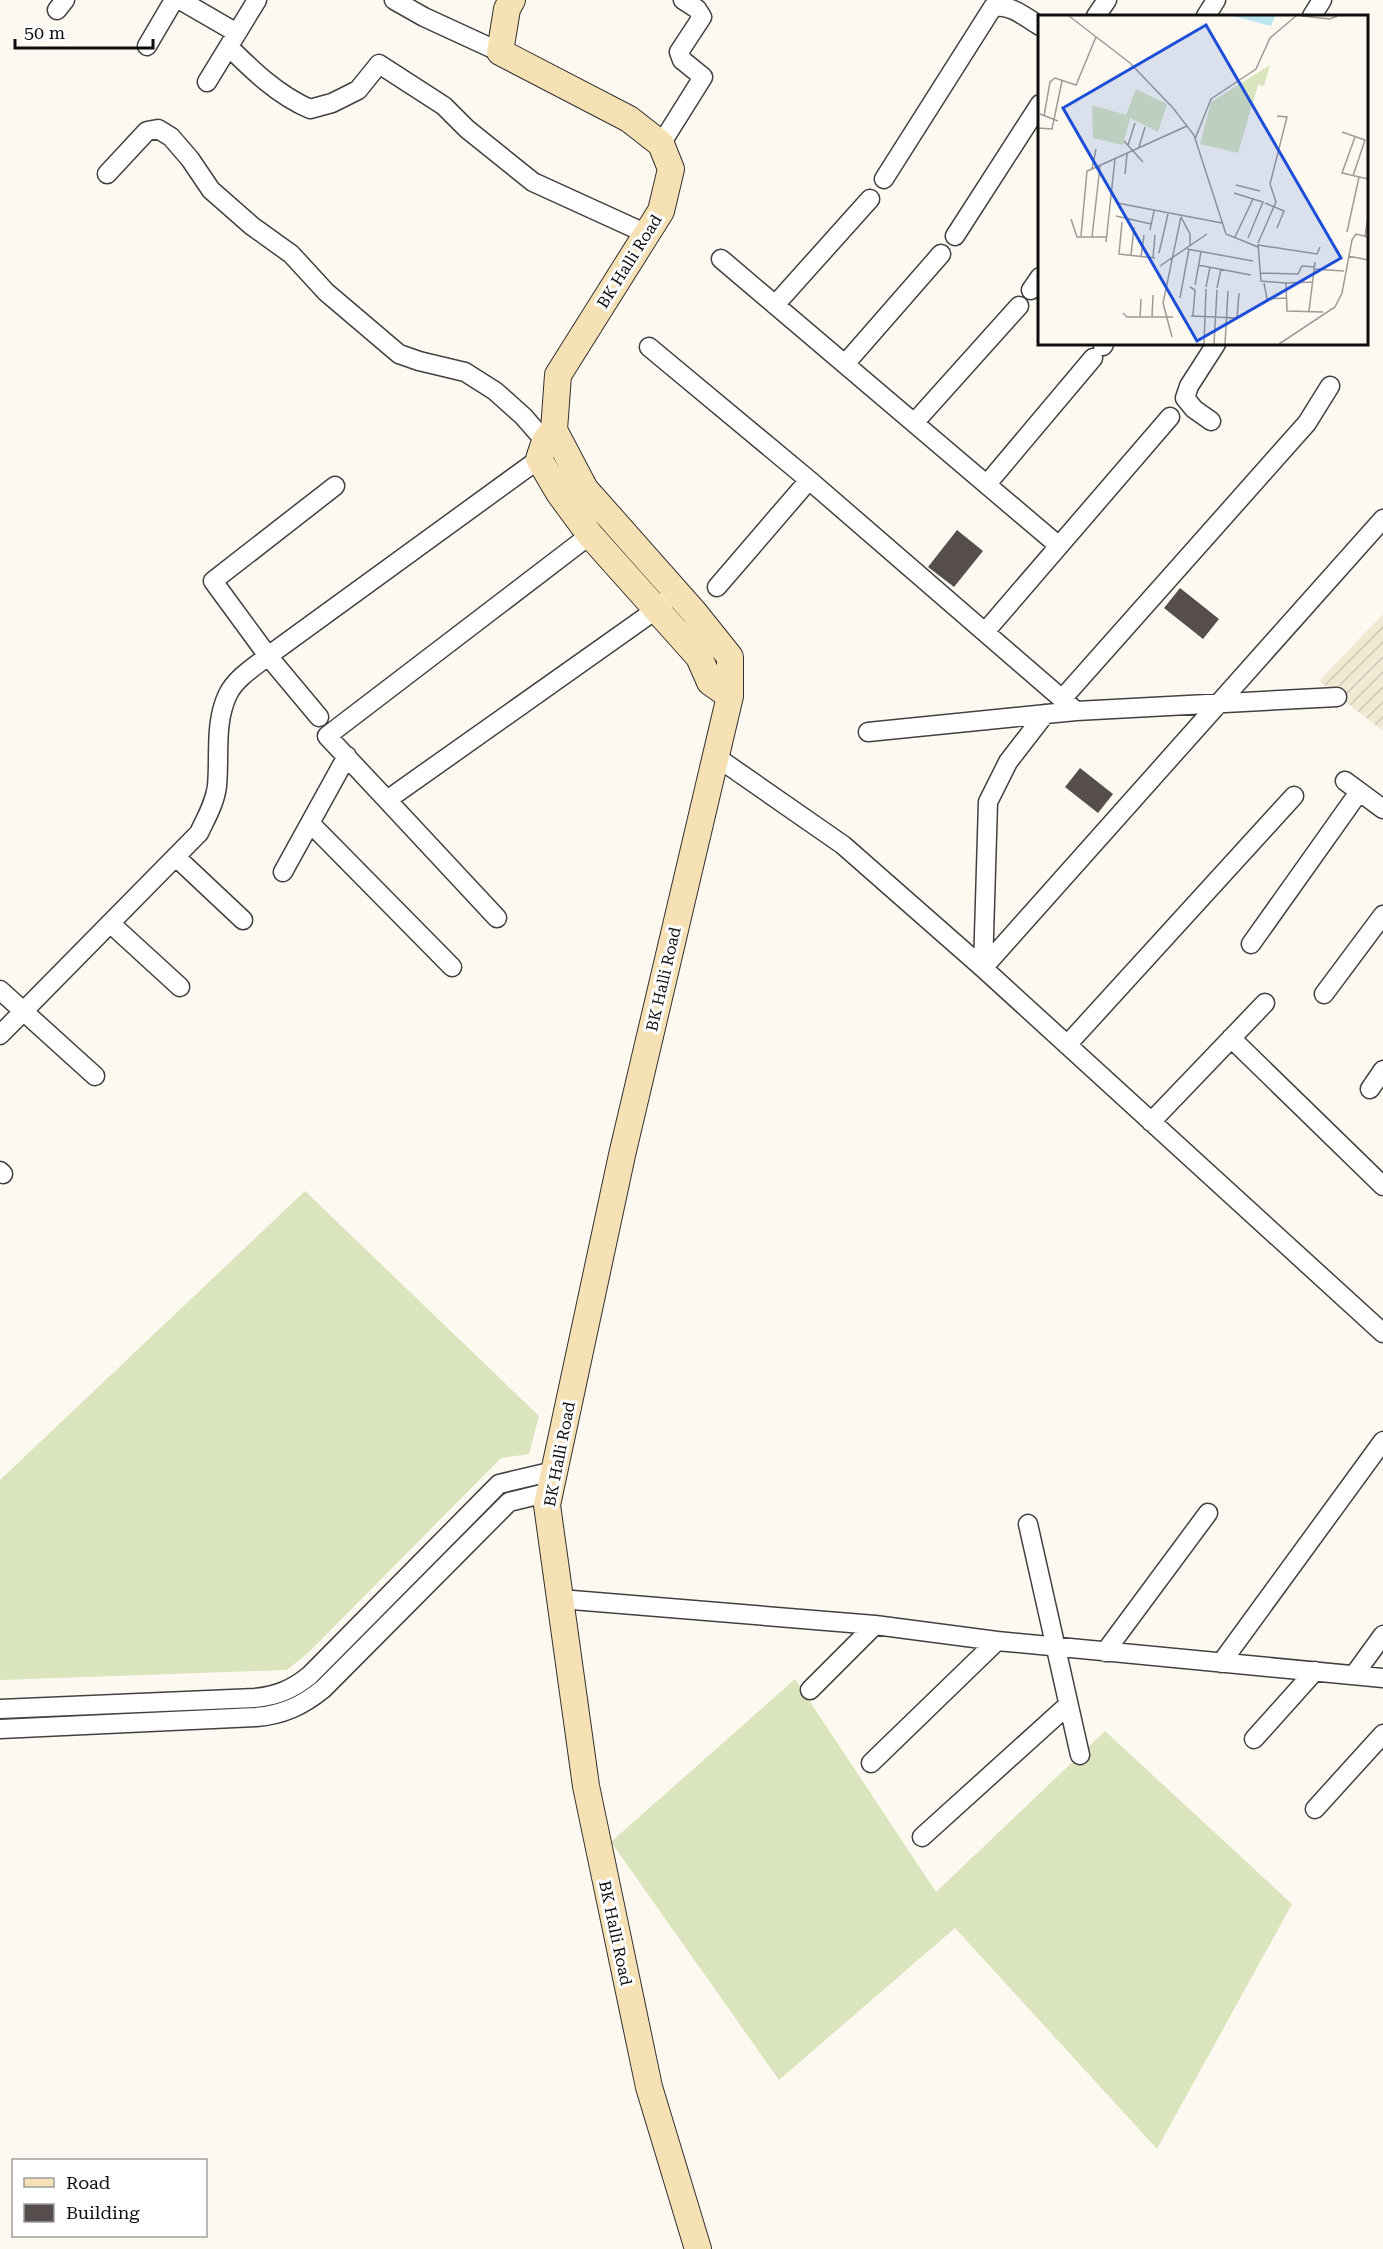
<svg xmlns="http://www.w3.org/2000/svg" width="1383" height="2249" font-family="'Roboto Serif',serif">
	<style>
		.farmland { fill: url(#farmland-furrows) }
		.grass { fill: #dae5be }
		.building { fill: #564e4c }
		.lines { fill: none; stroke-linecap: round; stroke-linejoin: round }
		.minor-casing { stroke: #414141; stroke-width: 21 }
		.secondary-casing { stroke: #303030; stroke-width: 28 }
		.minor { stroke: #fff; stroke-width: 18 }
		.secondary { stroke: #f6e1b4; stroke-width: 26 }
		.labels { text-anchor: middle; stroke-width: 6; stroke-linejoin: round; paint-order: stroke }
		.street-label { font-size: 16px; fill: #0e0e0e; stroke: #fff }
		.inset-road { fill: none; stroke: #9d9b96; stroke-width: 1.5 }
		.view { fill: #1d4ed8; fill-opacity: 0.15; stroke: #1d4ed8; stroke-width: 3 }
		.inset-edge { fill: none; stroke: #0e0e0e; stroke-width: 3 }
	</style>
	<defs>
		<pattern id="farmland-furrows" width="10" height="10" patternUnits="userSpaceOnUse" patternTransform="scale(1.5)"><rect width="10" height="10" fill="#f1e9d4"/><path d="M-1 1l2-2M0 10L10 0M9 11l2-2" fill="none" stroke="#cdc7b5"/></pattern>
	</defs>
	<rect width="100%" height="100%" fill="#fdf9f1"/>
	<path class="farmland" d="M1383 614V731L1319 681Z"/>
	<path class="grass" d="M305 1191 539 1416 529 1454 501 1458 308 1653 287 1670 0 1680V1480Z
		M795 1679 936 1892 1105 1731 1292 1904 1157 2149 955 1928 779 2080 611 1842Z"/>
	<path class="building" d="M957 530 983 551 954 587 928 567Z
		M1180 588 1219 619 1203 639 1164 608Z
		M1080 768 1113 794 1098 813 1065 787Z"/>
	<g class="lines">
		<defs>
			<path id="minor" d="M180 0 237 33
				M394 0 424 17 500 52
				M57 10 65 0
				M1096 16 1107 0
				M1206 16 1216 0
				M1312 16 1322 0
				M147 46 174 0
				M229 47C253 71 278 95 310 109L332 103 358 90 379 64 444 106 467 129 533 182 647 234
				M207 82 257 0
				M661 144 703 77 682 60 679 52 702 17 697 9 683 0
				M107 174 147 131 158 129 171 137 190 159 211 190 252 226 291 254 326 292 399 354 419 361 465 372 495 391 523 416 545 441
				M884 179 993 7C1011 4 1025 17 1040 26
				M955 236 1040 104
				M721 259 1059 546
				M1031 290 1040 277
				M775 305 870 199
				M1103 346 1104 344
				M649 347 809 480 1076 711
				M845 364 941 254
				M1211 421 1194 409 1185 398 1189 386 1216 344
				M914 423 1019 306
				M987 484 1093 358
				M717 587 809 480
				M985 632 1170 417
				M1062 699 1307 423 1330 386
				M319 717 268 656 213 581 335 486
				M868 732 1076 711 1337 697
				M715 756 843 845 983 968 1383 1333
				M1345 781 1383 809
				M387 800 327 736 590 535
				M310 823 452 967
				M176 857 243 920
				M283 872 347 756
				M497 918 387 800 657 609 676 592
				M110 923 180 987
				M1251 944 1359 792
				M983 968 1383 519
				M983 968 988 802 1008 762 1045 714
				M0 990 95 1076
				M1324 994 1383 915
				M0 1035 199 833C206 818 215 803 217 786 220 755 214 723 228 694 236 678 254 667 268 656L539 459
				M1231 1038 1383 1186
				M1067 1045 1294 796
				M1370 1089 1383 1070
				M1151 1122 1265 1003
				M0 1171 3 1174
				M1028 1524 1080 1755
				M560 1599 875 1625 997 1641 1383 1678
				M1105 1652 1208 1513
				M1221 1663 1383 1441
				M1354 1675 1383 1635
				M810 1690 875 1625
				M0 1709 255 1698C277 1696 293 1689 310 1675L499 1484 554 1471
				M0 1729 256 1717C282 1715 302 1706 323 1689L509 1502 550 1492
				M1254 1739 1315 1671
				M871 1763 997 1641
				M1315 1809 1383 1734
				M922 1837 1068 1705"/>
			<path id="secondary" d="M512 0 507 9 500 52 629 119 661 144 671 169 661 211 558 375 554 430 585 489 694 612 730 657V696L622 1155 547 1505 586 1786 649 2087 698 2249
				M554 430 545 441 539 459 559 493 590 535 699 657 710 682 730 696"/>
		</defs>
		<use href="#minor" class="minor-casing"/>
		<use href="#secondary" class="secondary-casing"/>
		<use href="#minor" class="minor"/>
		<use href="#secondary" class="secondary"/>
	</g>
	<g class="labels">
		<g class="street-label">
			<text transform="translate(629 261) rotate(-58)" y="6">BK Halli Road</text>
			<text transform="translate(663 979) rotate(-77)" y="6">BK Halli Road</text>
			<text transform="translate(559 1454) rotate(-79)" y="6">BK Halli Road</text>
			<text transform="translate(616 1933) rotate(78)" y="6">BK Halli Road</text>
		</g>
	</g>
	<g transform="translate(1038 15)">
		<rect width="330" height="330" fill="#fdf9f1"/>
		<path d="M232 50 226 71 220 70 200 138 162 129 173 87ZM98 74 129 89 120 117 92 103 85 130 55 123 54 90 88 100Z" fill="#dae5be"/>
		<path d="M195 1H237L233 11Z" fill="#bbe6ef"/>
		<path class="inset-road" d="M31 1 92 48 135 93 156 120 188 219 220 232M264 1 292 4 299 1M2 99 20 106M6 101 12 67 17 63 38 70 58 22M0 113 14 114 24 66M304 117 327 125 315 161M317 122 304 158 330 164M157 124 173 84 218 54 232 23 258 1M86 126 105 147M90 130 97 108M101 132 107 112M54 154 149 111M87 159 89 139M198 170 222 176M196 178 215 184 197 222M79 188 184 208M227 188 246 196 239 213M78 201 113 209M143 202 152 219V231M33 204 39 222H68M84 207 81 239 117 243M112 215 116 196M309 217 321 162M43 221 49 156 54 154 58 134M54 222 62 151M327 222 330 202M210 223 225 187 215 184M68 227 77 144M220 228 238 187 232 169 249 102 239 101M220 229 223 266 248 268 249 296 285 297M220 230 279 239 282 232M149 234 215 246M121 238 130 199M93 240 96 212M310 241 330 245M103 242 106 220M115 243 117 220M160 250 213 260M122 251 169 219M276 254 306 256M223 258 260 259 264 251 277 252M226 268 229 284 249 283M248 268 275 267M157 270 163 237M152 272 157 275 155 301M168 272 172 252M179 273 183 254M142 283 151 234M271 296 277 247M85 298 89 302H135M153 301 199 303 201 278M102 302 103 284M114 302 115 280M134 322 125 288 143 202M166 329 168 274M176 329 179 275M187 329 190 276M241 329 297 292 304 278 314 225 318 219 330 222"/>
		<path class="view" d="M168 10 303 243 159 326 25 93Z"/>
		<rect width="330" height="330" class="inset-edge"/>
	</g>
	<rect x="12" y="2159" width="195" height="78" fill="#ffffff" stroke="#9f9f9f" stroke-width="1.5"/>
	<rect x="24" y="2178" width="30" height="9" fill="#f6e1b4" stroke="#9f9f9f" stroke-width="1.5"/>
	<text x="66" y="2189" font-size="18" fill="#0e0e0e">Road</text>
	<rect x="24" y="2204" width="30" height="18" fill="#564e4c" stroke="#9f9f9f" stroke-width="1.5"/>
	<text x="66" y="2219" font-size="18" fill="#0e0e0e">Building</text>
	<path d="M15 39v9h138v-9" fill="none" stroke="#0e0e0e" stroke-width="3"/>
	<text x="24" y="39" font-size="18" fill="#0e0e0e" stroke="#ffffff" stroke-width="4.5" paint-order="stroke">50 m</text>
</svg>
